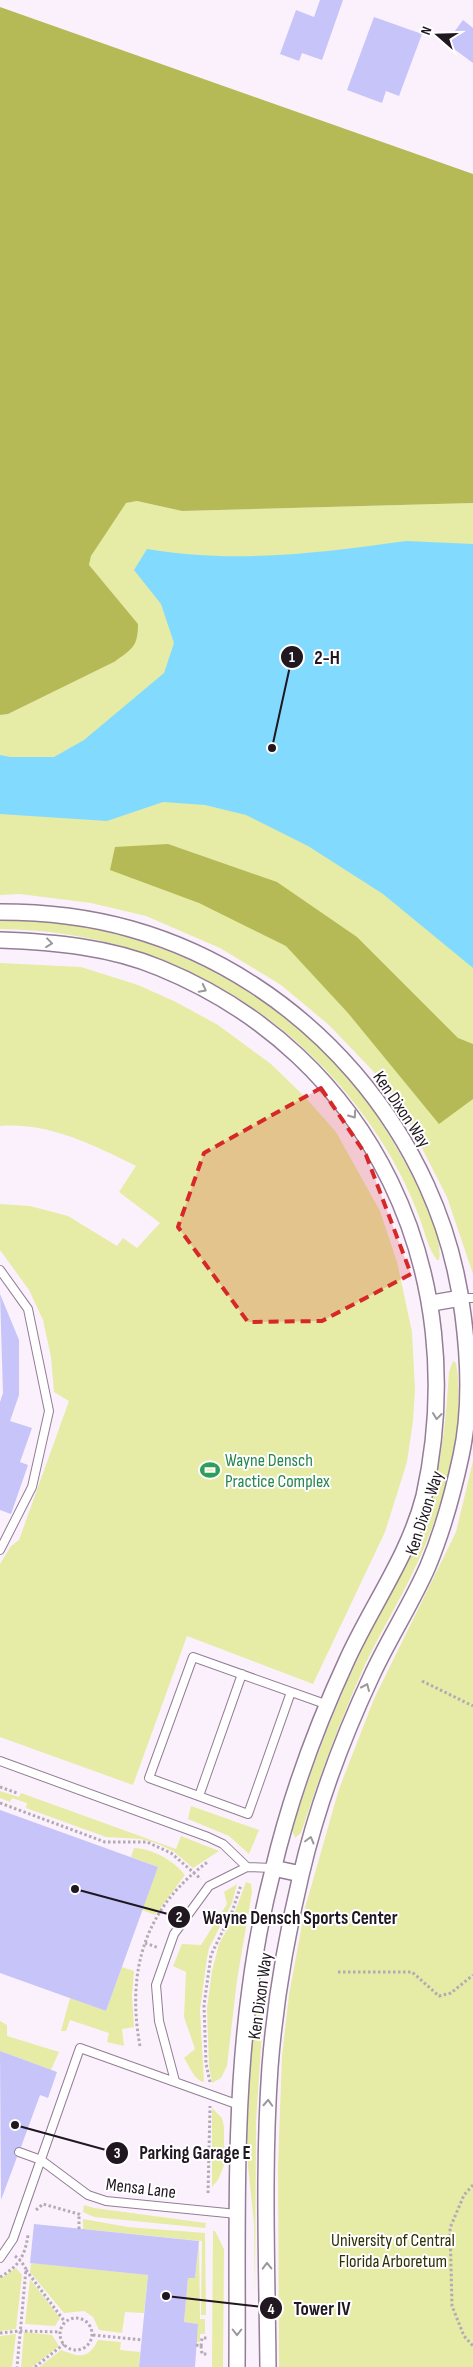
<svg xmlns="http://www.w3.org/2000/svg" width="473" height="2367" font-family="'Sofia Sans Condensed',sans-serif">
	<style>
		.green { fill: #e6eba5 }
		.forest { fill: #b5ba56 }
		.water { fill: #82dbff }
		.building { fill: #c6c4f9 }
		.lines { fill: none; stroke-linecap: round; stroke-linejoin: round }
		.service-casing { stroke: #947d96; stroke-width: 10 }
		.minor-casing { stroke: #947d96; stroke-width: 18 }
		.path { stroke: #b4aab5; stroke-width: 3; stroke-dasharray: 2.5 2.5; stroke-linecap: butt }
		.service { stroke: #fff; stroke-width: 8 }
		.minor { stroke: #fff; stroke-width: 15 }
		.oneway { stroke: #9b979b }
		.marked { fill: #d62828; fill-opacity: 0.2; stroke: #d62828; stroke-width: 4; stroke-dasharray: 10 6; stroke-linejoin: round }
		.labels { text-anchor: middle; stroke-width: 4; stroke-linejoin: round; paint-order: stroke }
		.street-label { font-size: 18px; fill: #201721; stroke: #fff }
		.leisure-label { font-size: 18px; fill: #27864d; stroke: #fff; text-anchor: start }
		.park-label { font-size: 18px; fill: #2f3004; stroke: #fff }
		.leader { fill: none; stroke: #201721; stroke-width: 2 }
		.callout-dot { fill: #201721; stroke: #fff; stroke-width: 2 }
		.mark-label { font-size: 15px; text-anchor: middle; font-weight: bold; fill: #fff }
		.callout-label { font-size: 19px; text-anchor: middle; font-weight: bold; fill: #201721; stroke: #fff; stroke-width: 4; stroke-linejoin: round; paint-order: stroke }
	</style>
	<rect width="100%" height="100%" fill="#fbf1fc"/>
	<path class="green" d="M137 501 182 511 473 503V1274L447 1197 409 1123 373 1071 329 1025 281 985 220 948 146 916 91 903 20 894 0 895V715L8 714 114 662 92 571 89 565 91 556 120 509 126 503Z
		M0 920C128 916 257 978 343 1071 369 1100 389 1134 408 1168 419 1188 444 1238 439 1260H437C428 1248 426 1236 421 1222 412 1196 399 1170 385 1147 302 1012 158 930 0 929Z
		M0 963 81 967 138 985 176 1002 218 1025 271 1064 306 1098 336 1132 380 1211 397 1262 412 1332 415 1390 413 1421 407 1462 385 1532 313 1684 187 1636 133 1785 0 1737V1564L11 1546 19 1540 69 1401 54 1392 51 1357 43 1320 29 1290 0 1250V1204L30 1206 68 1216 117 1246 123 1238 137 1248 160 1223 119 1192 136 1166C94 1145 48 1122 0 1126Z
		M453 1361 456 1363C467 1428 442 1513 413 1572 398 1604 379 1634 364 1667 340 1721 319 1777 301 1833L295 1838 292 1830C311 1770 333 1711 360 1654 382 1606 410 1561 427 1510 442 1465 446 1419 449 1372Z
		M473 1461V2367H279L278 2166 282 2056 289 1995 305 1908 339 1789 374 1699 456 1532Z
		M0 1791 19 1797 21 1793 176 1849 181 1836 219 1851 193 1868 173 1851 156 1843 141 1839 106 1837 26 1808 27 1803 12 1798 10 1802 0 1798Z
		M191 1806 259 1830 249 1854 229 1836 188 1819Z
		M134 1848C153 1849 173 1860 185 1875L155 1915 142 1910 158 1867 131 1857Z
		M246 1882 251 1884 252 1892 237 1980 227 2066 221 2078 212 2083 209 2066 207 2008 212 1971 219 1944 231 1922Z
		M237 1884 232 1903 209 1948 207 1958 200 2010 204 2082C194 2080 190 2067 184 2058L195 2049 184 2017 186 1972 173 1966 182 1944 201 1945 227 1904 224 1892Z
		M122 1967 134 1971 132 1996 134 2027 122 2029 124 2046 107 2042 109 2033 70 2020 66 2031H61L70 1998 106 2011Z
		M260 1976 262 2032 256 2121 255 2294 254 2223 248 2166 247 2139 251 2049Z
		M0 2021 7 2025V2036L59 2052 51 2070 0 2051Z
		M212 2108 222 2118 224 2127V2165L218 2180 212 2187Z
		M84 2205 94 2208 206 2223 205 2228 94 2217 83 2212Z
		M83 2219 128 2227 205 2233 206 2315H201L202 2241 83 2229Z
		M213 2231H215L224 2249 223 2367H212Z
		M199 2243 200 2319H205V2334H200V2342H196L198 2324 184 2322 188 2278H195Z
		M31 2263 148 2275 144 2313 125 2312 122 2333 99 2330 93 2317 84 2311 64 2313 30 2272Z
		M16 2268 22 2275 16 2329 0 2331V2279Z
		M30 2279 60 2318 55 2326 25 2324Z
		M24 2332 52 2335 59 2346 32 2367H21Z
		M16 2334 12 2367H0V2336Z
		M98 2340 121 2342 120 2350 140 2352 139 2367H39L61 2350C79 2357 88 2360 98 2340Z"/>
	<path class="forest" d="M0 7 473 174V503L182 511 137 501 126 503 91 556 89 565 138 624C138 647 132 649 114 662L8 714 0 715Z
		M168 844 277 882 357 937 458 1038 473 1044V1099L439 1124 348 1013 286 946 199 903 110 870 115 847Z"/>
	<path class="water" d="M406 541 473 544V968L383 894 308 846 246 815 205 805 163 802 107 821 0 814V755L10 757H54L84 740 164 673 174 643 161 604 134 570 147 549C234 564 320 553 406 541Z"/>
	<path class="building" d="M320 0H343L322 60 302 53 299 61 280 54 296 10 314 17Z
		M374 17 422 34 399 96 386 91 382 103 347 90Z
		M463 20 473 28V63L446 43Z
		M0 1294 19 1340V1395L10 1421 32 1428 20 1462 28 1465 11 1514 0 1510V1402L3 1393Z
		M0 1810 158 1867 106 2011 0 1973Z
		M0 2051 57 2072 48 2098 40 2095 21 2147 14 2150V2153L17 2157 1 2200Z
		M34 2224 199 2241 195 2278H188L184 2322 198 2324 195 2367H139L148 2275 30 2263Z"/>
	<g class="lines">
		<defs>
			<path id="service" d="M0 1270 28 1309 49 1411 32 1487 0 1550
				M461 1298H473
				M291 1692 248 1814 149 1778 193 1657 328 1705
				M0 1761 208 1837 223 1844 247 1867
				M199 1796 242 1674
				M175 2081 159 2021 156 1985 174 1934 209 1886 247 1867 273 1868
				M19 2152 41 2160 88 2195 106 2201 237 2214
				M0 2258 13 2239 80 2048 239 2105"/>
			<path id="minor" d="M0 912C43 912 89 917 131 929 305 978 442 1135 463 1315 469 1361 471 1410 461 1456 453 1493 443 1530 428 1566 412 1603 389 1638 372 1675 342 1739 317 1806 301 1875 286 1938 275 2002 270 2067 263 2166 267 2267 268 2367
				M0 940C54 942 110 947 160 968 373 1055 473 1274 424 1496 409 1555 372 1605 347 1660 316 1727 290 1798 273 1870 263 1909 255 1949 250 1989 233 2114 238 2241 237 2367
				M432 1303 461 1298
				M273 1868 301 1874"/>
		</defs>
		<use href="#service" class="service-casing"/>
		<use href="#minor" class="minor-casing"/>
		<path class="path" d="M422 1681 473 1706
			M0 1787 17 1793
			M0 1803 105 1842H147L171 1853 201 1879
			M145 1943 159 1948
			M338 1972H412L439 1996 451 1993 473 1975
			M140 2046C126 1970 145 1907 209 1861
			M210 2082 206 2064 204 2005 211 1955 232 1912 241 1885
			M473 2185 464 2195 450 2228 452 2306 464 2336 473 2346
			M208 2193 210 2106
			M36 2210 43 2204 82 2215
			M79 2229V2213
			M15 2256 21 2261 26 2269 17 2367
			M26 2270 65 2322
			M0 2277C19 2266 25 2256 28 2235
			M60 2334a16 16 0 1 1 32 0a16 16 0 1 1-32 0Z
			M0 2333 21 2331 60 2332
			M93 2335 142 2340
			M196 2345 201 2346 202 2354H208
			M201 2346 202 2338H208
			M35 2367 64 2344"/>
		<use href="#service" class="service"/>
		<use href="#minor" class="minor"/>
	</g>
	<defs><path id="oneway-chevron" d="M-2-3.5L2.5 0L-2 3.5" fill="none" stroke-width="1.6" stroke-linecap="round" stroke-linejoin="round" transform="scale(1.25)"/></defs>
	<g class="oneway">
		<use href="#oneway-chevron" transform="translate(49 943) rotate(7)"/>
		<use href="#oneway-chevron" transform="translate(203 989) rotate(27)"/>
		<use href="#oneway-chevron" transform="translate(353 1115) rotate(55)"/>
		<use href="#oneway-chevron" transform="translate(437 1416) rotate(96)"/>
		<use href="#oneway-chevron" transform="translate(366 1687) rotate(-66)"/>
		<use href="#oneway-chevron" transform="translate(310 1840) rotate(-75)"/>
		<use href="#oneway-chevron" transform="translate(268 2103) rotate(-87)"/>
		<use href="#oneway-chevron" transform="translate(267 2266) rotate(-91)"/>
		<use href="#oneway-chevron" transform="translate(237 2332) rotate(90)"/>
	</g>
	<path class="marked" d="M321 1088 366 1155 411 1274 322 1321 248 1322 178 1227 204 1153Z"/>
	<defs>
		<symbol id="stadium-bare" viewBox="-9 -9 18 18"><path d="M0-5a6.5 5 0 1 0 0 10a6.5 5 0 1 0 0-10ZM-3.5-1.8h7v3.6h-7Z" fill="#2e9e5b" stroke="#fff" stroke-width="2.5" paint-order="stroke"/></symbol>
	</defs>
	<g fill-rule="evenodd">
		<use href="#stadium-bare" x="196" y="1456" width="28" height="28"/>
	</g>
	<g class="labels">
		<g class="street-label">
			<text transform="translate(402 1109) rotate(56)" y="6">Ken Dixon Way</text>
			<text transform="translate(424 1513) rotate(-72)" y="6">Ken Dixon Way</text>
			<text transform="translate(260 1996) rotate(-82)" y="6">Ken Dixon Way</text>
			<text transform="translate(141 2188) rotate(7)" y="6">Mensa Lane</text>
		</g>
		<g class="leisure-label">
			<text x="225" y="1466">Wayne Densch<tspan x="225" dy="21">Practice Complex</tspan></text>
		</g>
		<g class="park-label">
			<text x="393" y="2246">University of Central<tspan x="393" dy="21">Florida Arboretum</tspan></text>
		</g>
	</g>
	<path class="leader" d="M272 748L292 657M75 1889L179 1917M15 2125L117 2153M166 2296L271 2308"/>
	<g class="callout-dot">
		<circle cx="272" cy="748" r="5"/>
		<circle cx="75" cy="1889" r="5"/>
		<circle cx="15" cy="2125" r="5"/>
		<circle cx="166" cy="2296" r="5"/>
		<circle cx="292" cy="657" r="12"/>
		<circle cx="179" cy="1917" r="12"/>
		<circle cx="117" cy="2153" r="12"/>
		<circle cx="271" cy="2308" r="12"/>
	</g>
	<g class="mark-label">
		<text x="292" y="662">1</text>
		<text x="179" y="1922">2</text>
		<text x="117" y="2158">3</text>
		<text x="271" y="2314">4</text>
	</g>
	<g class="callout-label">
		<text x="327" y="664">2-H</text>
		<text x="300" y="1924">Wayne Densch Sports Center</text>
		<text x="195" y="2159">Parking Garage E</text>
		<text x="322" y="2315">Tower IV</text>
	</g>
	<g transform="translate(438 35) rotate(290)" stroke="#ffffff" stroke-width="4" paint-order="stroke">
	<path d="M0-4L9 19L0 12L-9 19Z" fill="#201721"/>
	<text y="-8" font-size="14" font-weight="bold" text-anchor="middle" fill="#201721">N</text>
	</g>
</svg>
